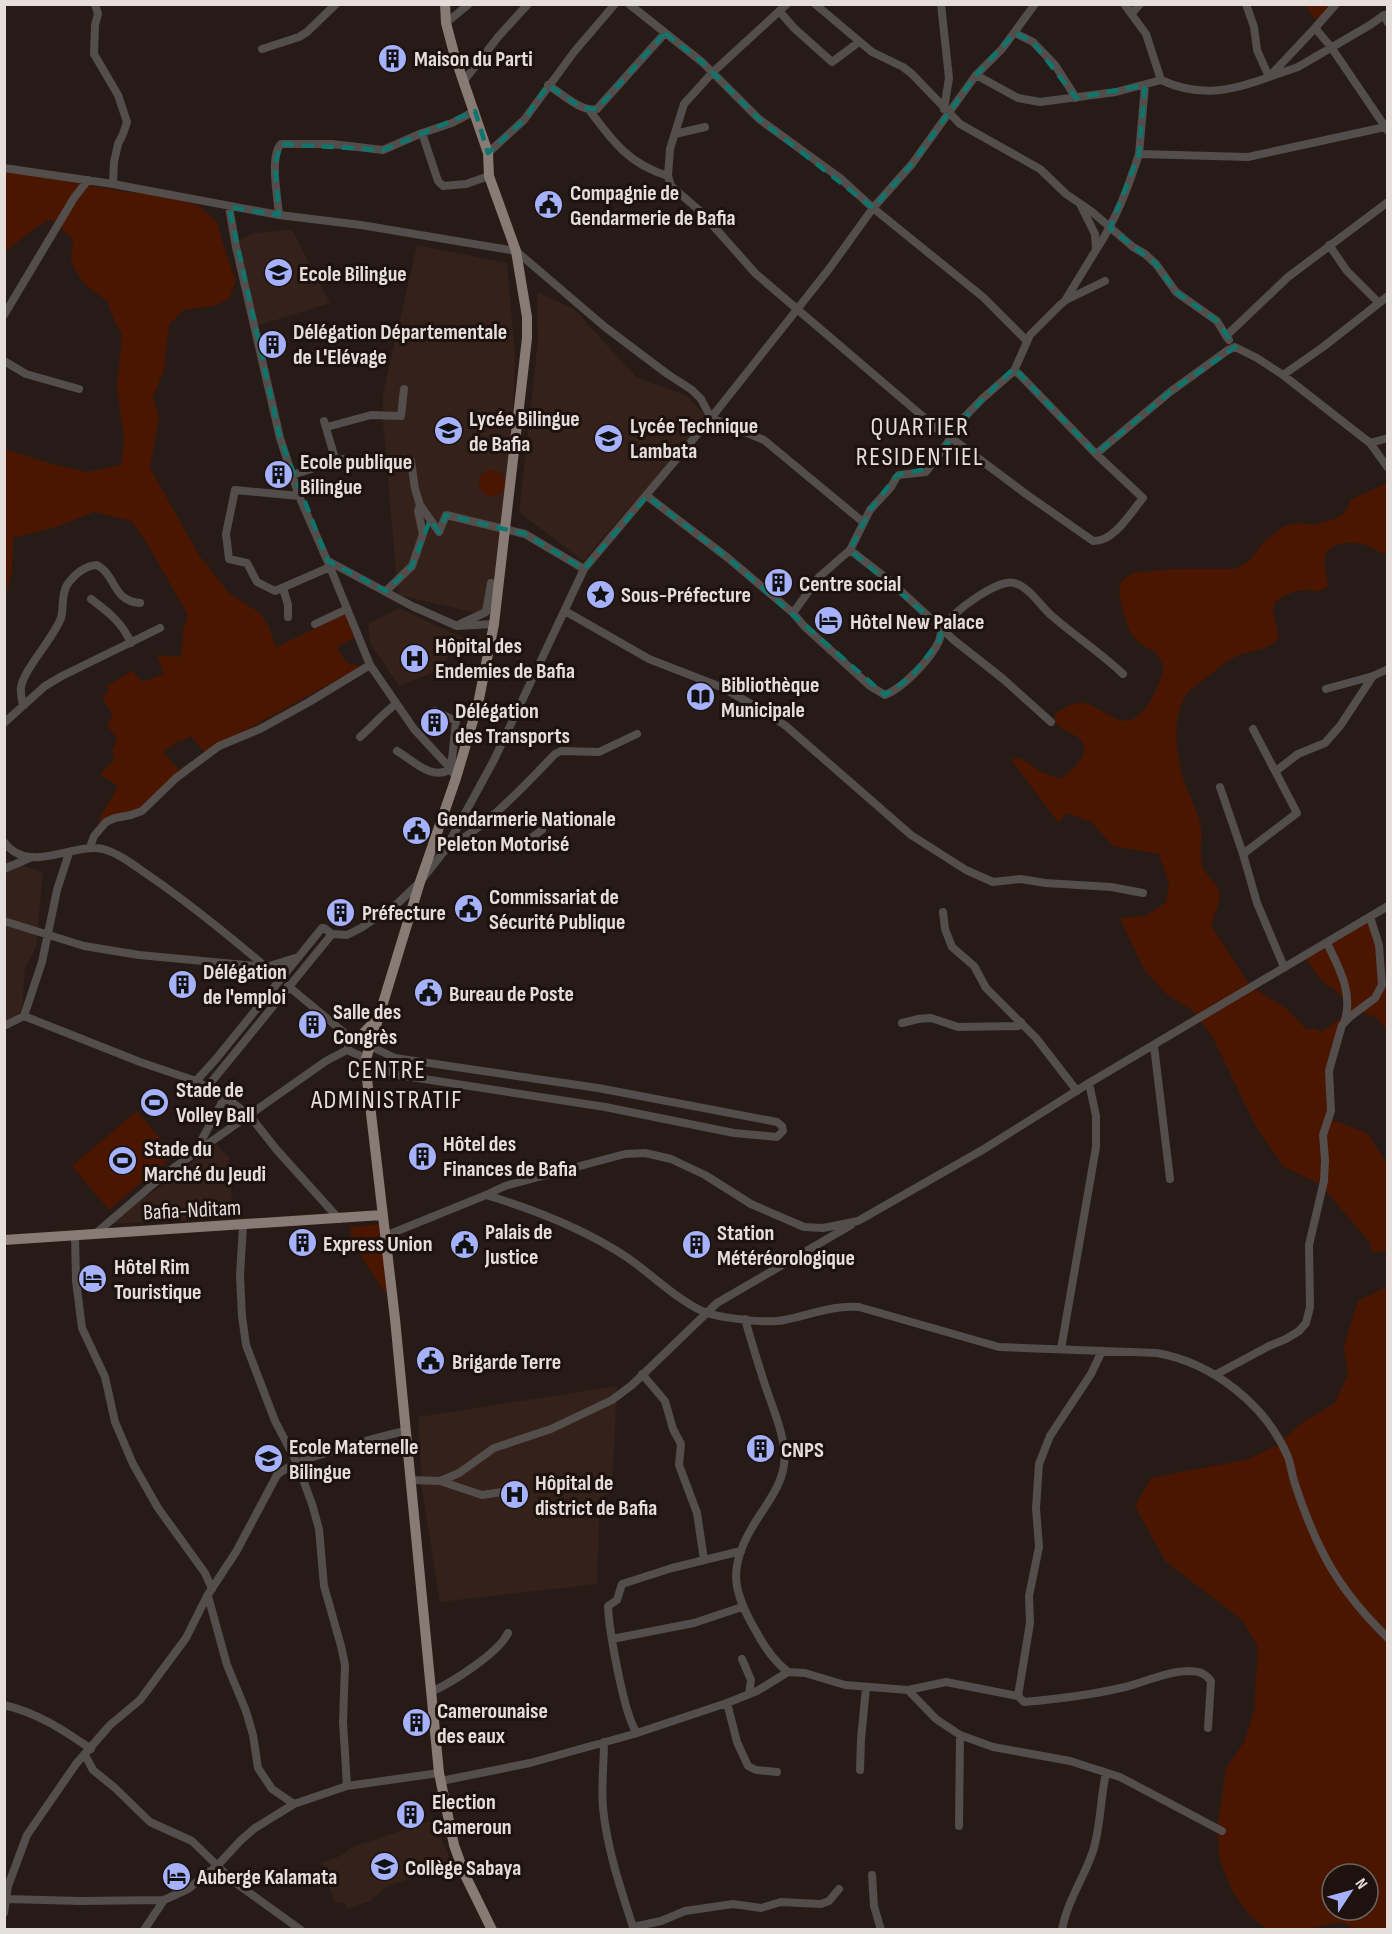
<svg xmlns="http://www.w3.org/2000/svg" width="1392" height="1934" font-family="'Sofia Sans Condensed',sans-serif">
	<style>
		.built { fill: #33211a }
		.green { fill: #4a1600; fill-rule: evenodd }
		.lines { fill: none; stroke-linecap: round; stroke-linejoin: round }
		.minor { stroke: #534d4b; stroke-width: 8 }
		.major { stroke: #887b76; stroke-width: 10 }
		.marked { fill: none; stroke: #0f766e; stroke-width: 4.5; stroke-dasharray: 12 8; stroke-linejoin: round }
		.labels { text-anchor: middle; stroke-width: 6; stroke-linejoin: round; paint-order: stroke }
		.poi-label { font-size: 22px; font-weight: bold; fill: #e6deda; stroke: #1d120e; text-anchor: start }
		.street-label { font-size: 22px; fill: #e6deda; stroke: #1d120e }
		.quarter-label { font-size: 26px; letter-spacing: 1.5px; fill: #e6deda; stroke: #1d120e }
	</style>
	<rect width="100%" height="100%" fill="#271b17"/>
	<path class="built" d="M292 230 330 303 254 327 234 243 253 233Z
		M417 245 507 263 515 354 512 441 489 616 398 595 383 422V393Z
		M537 292 574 309 637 378 686 395 708 418 583 561 519 512 538 339Z
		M399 608 465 639 435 672 399 686 371 645 368 624Z
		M4 858 43 873 36 947 25 968 22 1011 4 1022Z
		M217 1144 229 1158 233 1218 109 1224Z
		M617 1386 612 1492 600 1497 597 1584 440 1602 422 1491 418 1417Z
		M434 1820 452 1864 388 1886 370 1901 348 1909 344 1903 334 1902 322 1863 340 1856 354 1846Z"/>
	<path class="green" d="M1305 5H1336L1320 21 1313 17Z
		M5 170 132 193H158L199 206 217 222 223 244 236 281 229 299 214 306 183 310 169 325 164 370 153 397 159 418 150 468 199 555 229 593 260 613 269 627 276 647 345 614 354 638 337 647 346 662 360 667 205 753 191 736 182 741 180 740 163 752 181 772 144 806 101 824 98 821 118 786 100 774 115 759 112 752 117 739 107 725 113 715 102 698 109 691 106 687 132 671 143 682 164 674 157 655 181 657 183 631 188 615 149 547 132 521 94 512 56 527 13 538 12 572 5 597V449L52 464 87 472 121 465 124 440 117 387 122 335 113 317 107 301 84 284 71 262 73 239 51 219 35 228 5 252Z
		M479 483a13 13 0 1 1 26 0a13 13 0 1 1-26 0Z
		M1387 483V554C1377 553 1371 546 1361 544 1348 541 1328 542 1325 558 1324 566 1327 578 1328 586L1318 592C1301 587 1290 592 1275 602L1273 611 1279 638C1267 652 1253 649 1237 656 1222 663 1202 682 1188 692 1171 715 1176 753 1183 778 1188 793 1196 807 1200 822 1203 836 1199 850 1202 864 1204 875 1216 881 1219 891 1223 903 1211 915 1212 927L1251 987 1286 1008 1307 1030 1315 1028 1321 1032 1347 1014C1343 986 1333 994 1318 976 1313 970 1309 962 1304 956L1371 915 1383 975 1387 974V1030L1376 1017 1361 1012 1344 1023 1329 1071 1330 1119 1367 1133 1387 1164V1251L1377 1252 1371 1251 1370 1243 1321 1185 1283 1166 1256 1127 1212 1036 1193 1011 1165 993 1144 969 1120 919 1127 917 1146 916 1166 902 1169 884 1159 854 1113 846 1091 822 1067 813 1058 822 1010 758 1022 759 1043 773 1061 779C1073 768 1097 751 1076 736 1068 731 1061 729 1055 723V714C1063 708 1075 701 1085 703 1098 707 1108 716 1120 720 1144 727 1160 684 1164 666L1155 652 1140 644 1130 632 1122 608 1119 592 1120 584 1125 578 1133 573 1171 569H1236L1250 560 1264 542 1284 526 1299 523 1315 525 1337 518 1344 513 1352 499Z
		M137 1111 174 1155 109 1210 72 1166Z
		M380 1224 388 1291 384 1292 351 1240 350 1227Z
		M1387 1288V1929H1354L1342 1922 1307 1929H1267L1250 1916 1232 1891 1220 1861 1217 1829 1226 1768 1244 1742 1254 1711 1258 1647 1242 1620 1165 1561 1135 1506 1151 1478 1249 1459 1279 1444 1300 1424 1335 1403 1348 1374 1344 1346 1358 1301 1382 1289ZM1332 1874H1368V1910H1332Z"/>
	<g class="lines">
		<path class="minor" d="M95 4 98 14 95 25 94 54 118 95 127 122 123 134 118 144 114 162 113 184
			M629 4 702 62 759 119 840 178 873 208 983 297 1027 341
			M787 4 713 72 684 104 670 149 668 176 671 186 700 211 756 274 941 432 946 434 951 431 983 398 1014 371 1019 374 1096 454 1170 392 1228 350 1235 347 1257 358 1283 375 1370 443 1388 468
			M815 4 872 52 903 67 912 74 960 124 1040 169 1066 194 1091 211 1133 247 1145 254 1156 264 1176 292 1217 321 1226 336
			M941 4 949 78 944 109
			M780 12 794 28 832 62 859 42
			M1132 13 1140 4
			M446 23 469 4
			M1388 23 1384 15 1370 25 1298 67 1269 77 1315 28 1331 47 1388 131
			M1315 28 1336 4
			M1015 33 1033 42 1055 65 1076 98
			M262 49 299 37 307 32 336 4
			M976 75 1018 98 1040 102 1116 92 1161 80 1146 34 1124 4
			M1161 80C1200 98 1231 91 1269 77L1257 50 1254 27 1246 4
			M463 82 498 37 528 4
			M548 85C561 93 582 113 597 109L665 33
			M1145 85 1139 154 1248 157 1385 127
			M590 111C613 142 629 164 668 176
			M422 133 438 181 443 186 466 184 489 176
			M675 134 705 127
			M488 153 524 120 574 52 615 4
			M4 168 113 184 279 215 361 225 516 251 605 327 666 373 692 390 701 399 711 418 764 440 863 522
			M229 207 236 247 280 438 299 496 330 567 370 665 414 729 451 769 456 778
			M279 215C278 199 269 156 281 144H332L383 150 422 133 452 123 475 111
			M1329 245 1347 271 1378 302
			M1096 250C1116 220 1128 188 1139 154
			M1066 299 1096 250 1095 234 1080 204
			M4 315 74 198 88 180
			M1229 340 1226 336 1288 277 1388 202
			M4 361 26 374 79 389
			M1014 371 1030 335 1060 305 1066 300 1105 281
			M1283 375 1323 347 1388 296
			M324 421 336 462
			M327 427 371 415 401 416 404 389
			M946 434 1026 494 1093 541C1114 542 1131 512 1143 498L1096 454
			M1370 443 1388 438
			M292 475 343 459
			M299 496 235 490 226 534 229 559 247 563 257 582 275 591 330 567
			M647 496 728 558 793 613 804 626 870 686 885 695C903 688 931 659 939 641 941 637 940 632 943 628 950 613 999 578 1014 583 1030 587 1040 606 1052 616 1075 636 1101 653 1123 674
			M420 505 439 532 446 515 525 534 584 569
			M850 550 870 510 891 487 896 478 899 475 926 472 951 438
			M328 561 412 606 457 626 494 624
			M283 588 288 605V617
			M386 591 412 566 423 534 418 511 420 505 415 489 411 461
			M91 599C108 612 122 622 131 643
			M565 611 649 659 721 687 762 710 786 726 911 835 966 870 993 882 1021 879 1045 883 1111 887 1143 893
			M793 613 819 577 850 550 890 581 955 641 1002 678 1051 722
			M315 624 347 609
			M460 624 486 612 491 583
			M1326 689 1373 676 1388 669
			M23 706C22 700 20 693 21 687 24 669 53 639 61 618 64 607 61 595 67 585 74 575 83 566 97 565 117 576 112 601 140 603
			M4 723 45 686 62 676 160 628
			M360 737C373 726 382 714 396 704
			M397 751C414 761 431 781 451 769L456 721 435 711
			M1276 771 1298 754 1325 743 1340 726 1373 676
			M1220 787 1243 854 1257 903 1284 967
			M461 841C494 847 515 852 542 830
			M4 842C29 876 72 842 103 849 121 854 136 867 151 877 196 908 238 943 280 979
			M90 847 94 836 106 822 115 818 131 815 142 811 176 778 219 746 260 729 309 702 370 665
			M445 849C488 826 521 789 555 754L561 751 599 752 637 734
			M1243 854 1297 813 1253 729
			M4 869 32 857
			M943 912 945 929 952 947 974 966 986 988 1036 1038 1077 1091
			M4 921 84 946 139 955 266 967 295 958
			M1327 943C1339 968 1353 992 1345 1020
			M288 986 347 1035 369 1042 370 1046 395 1058 598 1088 777 1122 782 1126 783 1131 777 1137 734 1133 605 1107 398 1075 365 1062 361 1056 347 1050
			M24 1016 140 1062 196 1081 225 1097 250 1116 276 1149 339 1219
			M902 1023 918 1019 931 1018 958 1027 1018 1026 1021 1022
			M4 1026 24 1016 42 962 57 890 69 853
			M1154 1046 1170 1179
			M196 1081 216 1059 322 928H324L332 934 347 935 361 928 398 903 420 882 445 850 494 760 584 569 711 418 829 269 873 208 912 164 976 75 1002 49 1035 4
			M208 1086 332 934
			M195 1152 225 1097
			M486 1195 505 1186 625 1154 645 1153 671 1159 705 1175 751 1204 804 1227 823 1228 858 1221 984 1149 1089 1083 1388 906
			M243 1225 240 1276 242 1316 246 1345 275 1421 297 1463 312 1504 319 1529 324 1586 341 1646 345 1665 343 1722 347 1786
			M95 1234 165 1174 326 1061 347 1050 352 1037
			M75 1235 76 1281 82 1328 105 1377 115 1422 133 1464 158 1508 205 1573 212 1589
			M385 1236 486 1195C536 1210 585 1229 628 1258 650 1273 683 1305 707 1313 723 1318 767 1324 784 1320 810 1315 832 1305 859 1307L999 1347 1157 1353C1213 1363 1266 1405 1288 1457 1291 1466 1292 1475 1295 1484 1302 1505 1310 1527 1320 1547 1336 1581 1361 1612 1388 1638
			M1061 1349 1096 1147V1116L1089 1083
			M642 1374 665 1401 673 1429 681 1444 679 1465 697 1513 704 1560
			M1215 1375 1269 1346 1286 1339 1299 1331 1306 1323 1310 1307 1309 1245 1324 1181 1325 1160 1323 1135 1331 1111 1329 1071 1332 1060 1342 1025 1351 1016 1375 998 1382 985 1379 945 1370 917
			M411 1480 440 1481 459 1473 494 1448 551 1429 612 1400 632 1385 717 1303 851 1225
			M440 1481 482 1495 509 1491
			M208 1596 227 1665 246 1711 253 1735 258 1768 272 1789 294 1804
			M612 1639 694 1623 742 1607
			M742 1659 751 1680 749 1694
			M788 1672 805 1673 845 1685 908 1690 936 1719 960 1735 993 1747 1070 1761 1120 1777 1222 1831
			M908 1690 946 1682 1018 1696 1030 1623 1029 1596 1039 1547 1036 1508 1039 1464 1050 1436 1091 1374 1102 1351
			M431 1692C451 1683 499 1653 508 1633
			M1018 1696 1024 1702C1058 1699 1092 1695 1125 1687 1146 1682 1164 1672 1187 1671 1198 1671 1204 1672 1211 1681L1208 1728
			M727 1703 737 1742 748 1766 756 1770 777 1772
			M4 1705C38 1713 63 1730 91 1749
			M637 1733C624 1716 609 1630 608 1606L617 1600 622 1584 672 1568 741 1551
			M604 1742C604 1764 601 1786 603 1808 607 1849 621 1890 634 1930
			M85 1755 93 1770 115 1788 150 1822 192 1841 233 1881 301 1930
			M860 1770 861 1739 866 1688
			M441 1781 530 1763 634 1734 727 1703 757 1691 788 1672C774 1661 765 1648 757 1633 733 1592 727 1569 753 1526 764 1507 781 1488 784 1465 787 1439 773 1409 765 1385 758 1363 751 1341 745 1319
			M959 1826 960 1735
			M872 1875 874 1906 881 1930
			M7 1899 80 1901 164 1900
			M4 1913 8 1886 27 1835 76 1764 110 1725 140 1700 186 1638 207 1596 236 1552 277 1475C293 1462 313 1457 333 1451 358 1443 381 1436 406 1431
			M633 1927 661 1921 685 1911 733 1904 761 1908 781 1902 821 1904 829 1901 839 1889
			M144 1930 164 1900 188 1889 217 1866 241 1840 255 1828 294 1804 347 1786 439 1773
			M1062 1930C1067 1901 1084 1878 1093 1851 1101 1826 1100 1799 1106 1773"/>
		<path class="major" d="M445 4 446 23 455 57 488 153 489 176 516 251 527 317V338L494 624 478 704 456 778 420 882 365 1062 395 1319 439 1773 454 1845 464 1873 492 1930
			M359 1038 374 1022
			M4 1240 382 1215"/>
	</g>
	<path class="marked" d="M665 33 702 62 759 119 873 208 912 164 976 75 1015 33 1033 42 1076 98 1145 85 1139 154 1110 228 1156 264 1176 292 1217 321 1235 347 1170 392 1096 454 1014 368 947 435 951 438 930 468 897 475 870 510 850 550 942 628 939 641 911 677 885 695 728 558 647 496 584 569 525 534 446 515 439 532 430 520 412 566 386 591 328 561 280 438 229 207 279 215 275 164 281 144 383 150 475 111 488 153 524 120 548 85 582 108 597 109Z"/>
	<defs>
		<symbol id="building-disc" viewBox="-11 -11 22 22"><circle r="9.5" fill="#a6b1fc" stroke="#1d120e"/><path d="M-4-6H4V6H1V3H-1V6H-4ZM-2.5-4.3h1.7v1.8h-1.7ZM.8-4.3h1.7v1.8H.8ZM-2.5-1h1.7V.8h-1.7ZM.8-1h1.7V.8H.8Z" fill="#111"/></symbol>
		<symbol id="civic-disc" viewBox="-11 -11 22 22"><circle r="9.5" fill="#a6b1fc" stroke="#1d120e"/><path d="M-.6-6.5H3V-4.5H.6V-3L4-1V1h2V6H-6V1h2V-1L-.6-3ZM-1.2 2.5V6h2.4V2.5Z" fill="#111"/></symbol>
		<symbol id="school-disc" viewBox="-11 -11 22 22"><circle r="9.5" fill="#a6b1fc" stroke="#1d120e"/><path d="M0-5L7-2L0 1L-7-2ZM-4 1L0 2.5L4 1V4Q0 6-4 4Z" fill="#111"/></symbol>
		<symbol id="sight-disc" viewBox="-11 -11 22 22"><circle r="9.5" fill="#a6b1fc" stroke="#1d120e"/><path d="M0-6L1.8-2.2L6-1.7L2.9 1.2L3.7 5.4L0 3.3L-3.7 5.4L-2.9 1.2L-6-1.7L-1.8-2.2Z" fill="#111"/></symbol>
		<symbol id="hotel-disc" viewBox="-11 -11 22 22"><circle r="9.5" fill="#a6b1fc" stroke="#1d120e"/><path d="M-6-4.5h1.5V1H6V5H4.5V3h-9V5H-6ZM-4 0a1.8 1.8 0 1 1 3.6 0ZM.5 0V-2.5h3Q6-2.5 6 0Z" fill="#111"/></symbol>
		<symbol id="hospital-disc" viewBox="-11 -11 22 22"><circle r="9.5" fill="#a6b1fc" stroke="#1d120e"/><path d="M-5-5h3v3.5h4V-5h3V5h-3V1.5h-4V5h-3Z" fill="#111"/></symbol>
		<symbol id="library-disc" viewBox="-11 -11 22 22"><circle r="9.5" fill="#a6b1fc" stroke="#1d120e"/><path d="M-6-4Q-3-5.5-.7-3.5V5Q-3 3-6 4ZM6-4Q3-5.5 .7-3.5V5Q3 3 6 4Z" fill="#111"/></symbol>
		<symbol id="stadium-disc" viewBox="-11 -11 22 22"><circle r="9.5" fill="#a6b1fc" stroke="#1d120e"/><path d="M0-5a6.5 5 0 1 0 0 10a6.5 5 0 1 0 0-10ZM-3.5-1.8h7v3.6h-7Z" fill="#111"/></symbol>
		<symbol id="university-disc" viewBox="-11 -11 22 22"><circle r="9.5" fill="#a6b1fc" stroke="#1d120e"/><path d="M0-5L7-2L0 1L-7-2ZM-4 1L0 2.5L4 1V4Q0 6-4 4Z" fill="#111"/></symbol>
	</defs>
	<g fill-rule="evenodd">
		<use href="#building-disc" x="376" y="42" width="33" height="33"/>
		<use href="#civic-disc" x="532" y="188" width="33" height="33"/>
		<use href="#school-disc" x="262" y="256" width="33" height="33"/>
		<use href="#building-disc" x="256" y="328" width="33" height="33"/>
		<use href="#school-disc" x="432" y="414" width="33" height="33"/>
		<use href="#school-disc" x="592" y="422" width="33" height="33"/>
		<use href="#building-disc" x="262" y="458" width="33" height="33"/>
		<use href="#building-disc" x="762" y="566" width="33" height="33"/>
		<use href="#sight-disc" x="584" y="578" width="33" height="33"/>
		<use href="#hotel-disc" x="812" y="604" width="33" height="33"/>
		<use href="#hospital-disc" x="398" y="642" width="33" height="33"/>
		<use href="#library-disc" x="684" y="680" width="33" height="33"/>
		<use href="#building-disc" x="418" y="706" width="33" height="33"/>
		<use href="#civic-disc" x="400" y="814" width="33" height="33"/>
		<use href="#civic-disc" x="452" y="892" width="33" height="33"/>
		<use href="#building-disc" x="324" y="896" width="33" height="33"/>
		<use href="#building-disc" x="166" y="968" width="33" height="33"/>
		<use href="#civic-disc" x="412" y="976" width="33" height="33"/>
		<use href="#building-disc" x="296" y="1008" width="33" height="33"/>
		<use href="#stadium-disc" x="138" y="1086" width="33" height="33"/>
		<use href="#building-disc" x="406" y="1140" width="33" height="33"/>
		<use href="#stadium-disc" x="106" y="1144" width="33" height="33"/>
		<use href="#building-disc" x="286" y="1226" width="33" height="33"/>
		<use href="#civic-disc" x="448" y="1228" width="33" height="33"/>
		<use href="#building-disc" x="680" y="1228" width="33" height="33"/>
		<use href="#hotel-disc" x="76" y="1262" width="33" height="33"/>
		<use href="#civic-disc" x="414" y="1344" width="33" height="33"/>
		<use href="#building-disc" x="744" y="1432" width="33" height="33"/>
		<use href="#school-disc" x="252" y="1442" width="33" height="33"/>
		<use href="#hospital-disc" x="498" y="1478" width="33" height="33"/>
		<use href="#building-disc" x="400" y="1706" width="33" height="33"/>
		<use href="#building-disc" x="394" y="1798" width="33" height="33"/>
		<use href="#university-disc" x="368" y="1850" width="33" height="33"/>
		<use href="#hotel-disc" x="160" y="1860" width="33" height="33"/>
	</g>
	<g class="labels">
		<g class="poi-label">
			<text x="414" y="66">Maison du Parti</text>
			<text x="570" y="200">Compagnie de<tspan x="570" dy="25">Gendarmerie de Bafia</tspan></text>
			<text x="299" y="281">Ecole Bilingue</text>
			<text x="293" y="339">Délégation Départementale<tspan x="293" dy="25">de L'Elévage</tspan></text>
			<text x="469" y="426">Lycée Bilingue<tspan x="469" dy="25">de Bafia</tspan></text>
			<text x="630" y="433">Lycée Technique<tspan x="630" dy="25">Lambata</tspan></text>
			<text x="300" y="469">Ecole publique<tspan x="300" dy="25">Bilingue</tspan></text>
			<text x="799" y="591">Centre social</text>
			<text x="621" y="602">Sous-Préfecture</text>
			<text x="850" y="629">Hôtel New Palace</text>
			<text x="435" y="653">Hôpital des<tspan x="435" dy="25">Endemies de Bafia</tspan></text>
			<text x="721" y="692">Bibliothèque<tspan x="721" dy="25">Municipale</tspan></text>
			<text x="455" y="718">Délégation<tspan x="455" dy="25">des Transports</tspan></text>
			<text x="437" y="826">Gendarmerie Nationale<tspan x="437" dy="25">Peleton Motorisé</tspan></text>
			<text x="489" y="904">Commissariat de<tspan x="489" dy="25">Sécurité Publique</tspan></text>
			<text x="362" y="920">Préfecture</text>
			<text x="203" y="979">Délégation<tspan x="203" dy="25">de l'emploi</tspan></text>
			<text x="449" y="1001">Bureau de Poste</text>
			<text x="333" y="1019">Salle des<tspan x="333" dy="25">Congrès</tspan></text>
			<text x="176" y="1097">Stade de<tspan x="176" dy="25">Volley Ball</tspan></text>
			<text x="443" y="1151">Hôtel des<tspan x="443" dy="25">Finances de Bafia</tspan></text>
			<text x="144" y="1156">Stade du<tspan x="144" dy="25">Marché du Jeudi</tspan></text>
			<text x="485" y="1239">Palais de<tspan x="485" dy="25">Justice</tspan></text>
			<text x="717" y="1240">Station<tspan x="717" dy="25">Météréorologique</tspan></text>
			<text x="323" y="1251">Express Union</text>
			<text x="114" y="1274">Hôtel Rim<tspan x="114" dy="25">Touristique</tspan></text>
			<text x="452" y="1369">Brigarde Terre</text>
			<text x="289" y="1454">Ecole Maternelle<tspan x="289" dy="25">Bilingue</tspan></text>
			<text x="781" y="1457">CNPS</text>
			<text x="535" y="1490">Hôpital de<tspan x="535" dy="25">district de Bafia</tspan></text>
			<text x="437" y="1718">Camerounaise<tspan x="437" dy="25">des eaux</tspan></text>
			<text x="432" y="1809">Election<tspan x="432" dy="25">Cameroun</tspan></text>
			<text x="405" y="1875">Collège Sabaya</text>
			<text x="197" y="1884">Auberge Kalamata</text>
		</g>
		<g class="street-label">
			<text transform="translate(192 1209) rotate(-3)" y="8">Bafia-Nditam</text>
		</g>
		<g class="quarter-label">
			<text x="920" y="435">QUARTIER<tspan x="920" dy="30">RESIDENTIEL</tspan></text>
			<text x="387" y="1078">CENTRE<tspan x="387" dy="30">ADMINISTRATIF</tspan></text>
		</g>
	</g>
	<rect width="1392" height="1934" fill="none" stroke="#e6deda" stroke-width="12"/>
	<g transform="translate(1350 1892) rotate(54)"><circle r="28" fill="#1d120e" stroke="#6d6460" stroke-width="1.5"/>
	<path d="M0-4.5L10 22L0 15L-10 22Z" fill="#a6b1fc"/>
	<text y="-9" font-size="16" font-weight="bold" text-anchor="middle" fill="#e6deda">N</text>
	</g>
</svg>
